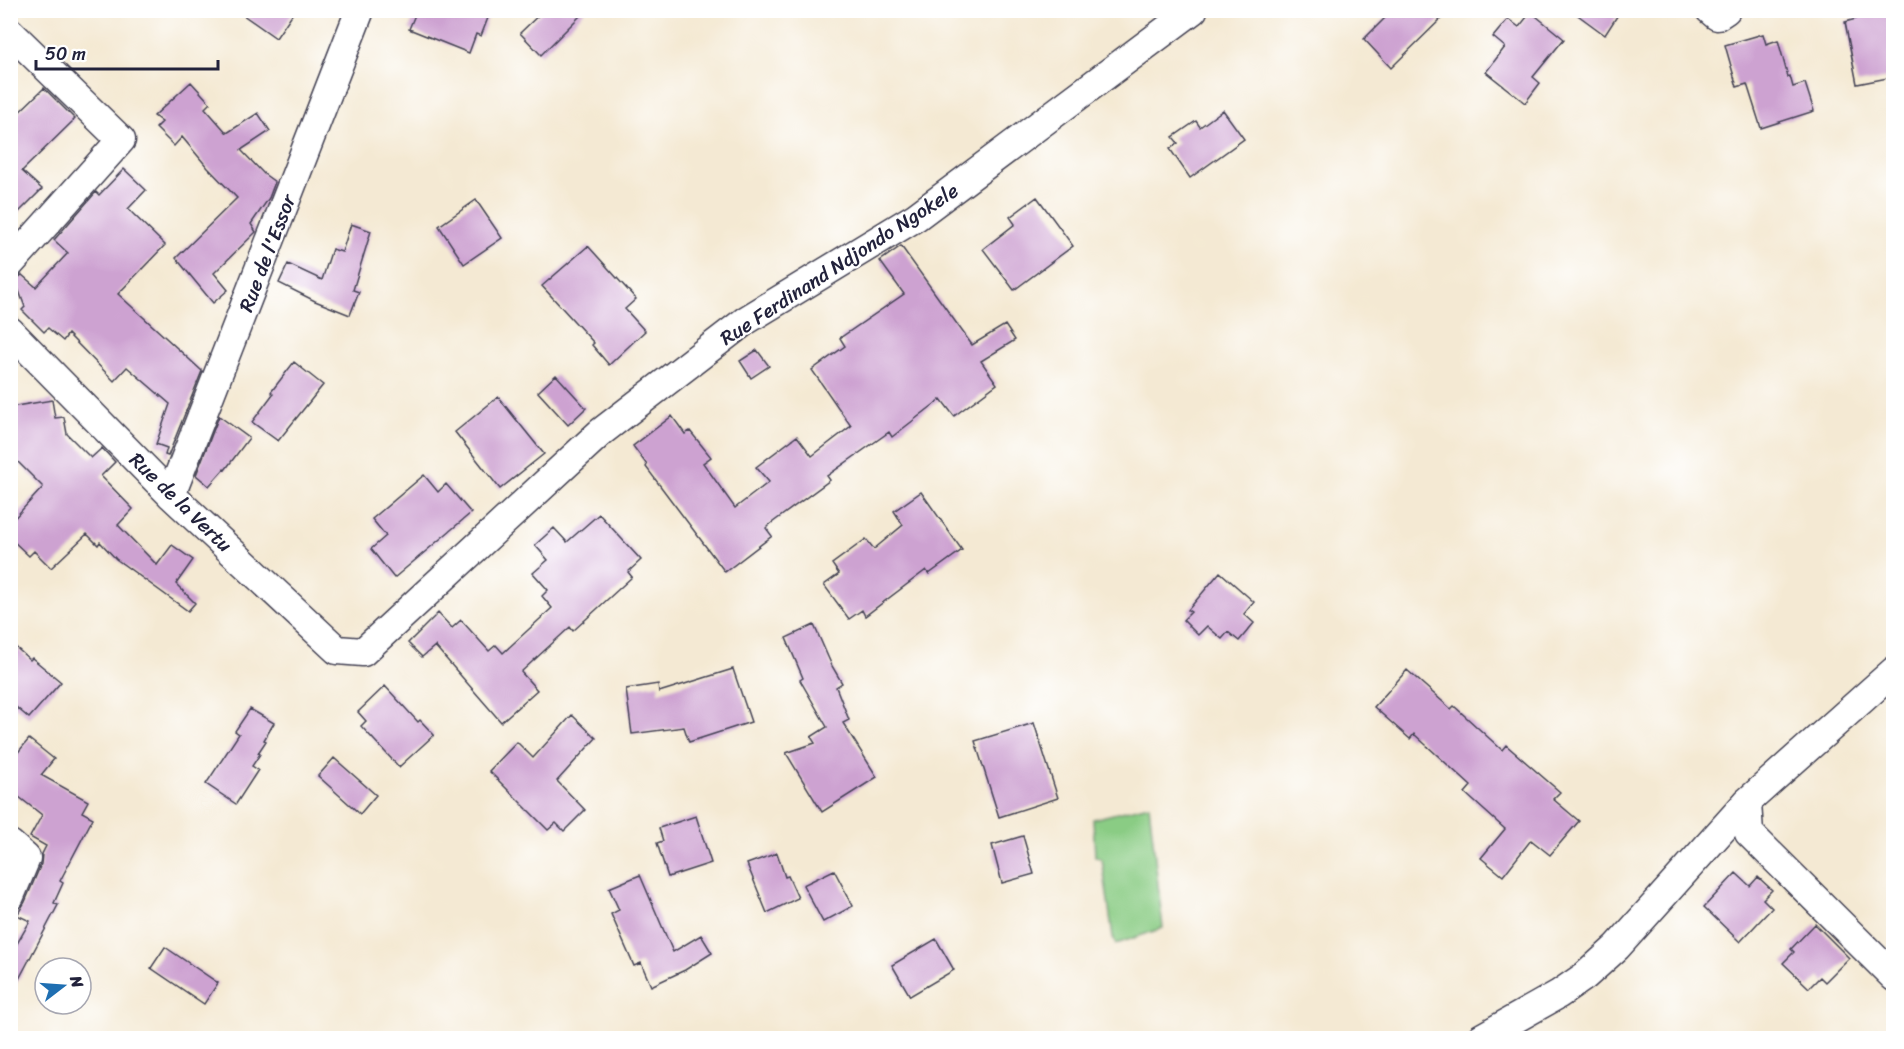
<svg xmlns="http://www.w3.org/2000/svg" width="1904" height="1049" font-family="Sriracha,sans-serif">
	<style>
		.green { fill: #8acc84; stroke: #567760; stroke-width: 1.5 }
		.building { fill: #cda2d1 }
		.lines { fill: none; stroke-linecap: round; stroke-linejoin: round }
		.street-casing { stroke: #424052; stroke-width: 31 }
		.street { stroke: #fff; stroke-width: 28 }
		.labels { text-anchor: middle; stroke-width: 4.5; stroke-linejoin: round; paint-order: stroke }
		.street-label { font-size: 20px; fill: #22223b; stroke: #fff }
	</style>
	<rect width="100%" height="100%" fill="#fff"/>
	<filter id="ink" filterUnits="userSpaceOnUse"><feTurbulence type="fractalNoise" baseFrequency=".0167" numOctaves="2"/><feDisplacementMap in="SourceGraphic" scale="12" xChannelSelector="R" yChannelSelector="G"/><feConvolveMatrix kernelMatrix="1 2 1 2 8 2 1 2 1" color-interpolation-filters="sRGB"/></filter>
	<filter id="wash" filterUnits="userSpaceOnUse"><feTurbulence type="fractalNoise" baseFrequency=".008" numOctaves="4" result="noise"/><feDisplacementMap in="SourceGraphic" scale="24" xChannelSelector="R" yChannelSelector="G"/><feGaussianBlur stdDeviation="1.35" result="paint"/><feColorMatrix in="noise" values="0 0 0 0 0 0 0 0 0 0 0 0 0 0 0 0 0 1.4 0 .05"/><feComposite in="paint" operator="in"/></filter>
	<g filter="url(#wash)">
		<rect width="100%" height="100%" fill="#f4e9d3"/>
		<path class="green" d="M1149 805 1163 928 1116 944 1113 937 1102 859 1095 856 1093 819Z"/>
		<g id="blocks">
			<path class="building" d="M236 10H295L276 38Z
				M417 10H491L481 36 476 34 469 53 409 29Z
				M544 10H586L541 55 520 33Z
				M1393 10H1450L1391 68 1364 39Z
				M1571 10H1621L1605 35Z
				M1852 10H1893V77L1857 84 1845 22 1856 19Z
				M1531 12 1564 39 1533 77 1540 83 1525 103 1486 72 1505 47 1493 37 1508 19 1519 27Z
				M1763 34 1766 44 1778 40 1788 77 1790 76 1793 87 1805 83 1814 111 1761 128 1747 84 1737 87 1725 45Z
				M191 82 210 103 205 108 227 133 258 113 270 131 241 150 264 174 275 182 269 198 251 224 256 232 214 273 228 290 213 303 176 258 237 198 208 168 182 137 174 146 156 128 162 122 154 116Z
				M44 88 75 119 22 171 42 189 10 221V121Z
				M1223 110 1244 139 1190 178 1170 149 1178 143 1173 137 1196 121 1200 127Z
				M124 169 146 190 128 209 165 245 118 294 202 371 168 456 165 455 167 448 156 444 170 404 127 367 114 381 68 334 63 341 48 328 44 332 22 310 25 307 15 280 22 275 36 287 68 253 54 240 96 192 99 195Z
				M1037 197 1073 246 1014 290 983 249 1015 224 1010 217Z
				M476 200 502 238 464 264 439 226Z
				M351 224 371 231 353 290 359 292 350 315 315 301 279 283 288 264 322 280 332 249 342 252Z
				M588 246 636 299 625 309 645 331 609 365 592 345 594 343 542 286Z
				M901 246 972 345 1005 325 1015 340 981 361 997 384 954 416 941 399 892 437 889 432 827 476 830 480 769 525 766 528 772 536 725 572 646 467 647 465 633 446 672 416 685 434 690 431 711 457 703 463 735 508 769 482 756 467 797 436 812 456 851 426 812 370 845 346 840 338 904 294 880 261Z
				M757 350 769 366 751 378 740 361Z
				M294 362 323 385 278 441 252 422 273 394 271 392Z
				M556 375 586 408 568 425 538 392Z
				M498 397 544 454 500 489 455 432Z
				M52 400 55 418 64 417 67 434 91 458 102 448 115 462 101 476 133 509 118 525 157 565 172 545 193 560 176 584 195 603 188 611 116 559 100 542 98 545 87 534 51 568 34 551 29 556 10 538V523L43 487 11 455 10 407Z
				M219 416 249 438 225 470 224 469 209 486 196 475Z
				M424 475 438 492 446 484 471 513 394 578 371 549 386 536 372 519Z
				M921 492 962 550 929 574 926 570 865 616 862 610 849 619 824 585 839 574 832 564 866 539 874 549 903 525 894 511Z
				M599 514 641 560 628 572 632 577 573 631 570 627 521 672 537 690 501 722 435 646 422 657 408 643 438 613 452 628 461 620 489 651 496 645 503 653 552 608 542 596 548 590 533 573 548 560 535 545 554 528 567 542Z
				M1220 572 1254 602 1244 614 1254 623 1239 641 1228 632 1222 639 1207 626 1198 635 1183 620 1191 612 1188 610Z
				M814 625 832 666 842 683 836 687 849 720 843 723 877 777 822 812 786 753 815 743 811 737 827 727 800 680 803 678 786 638Z
				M10 642 30 660 32 658 61 682 29 718 10 702Z
				M733 669 751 722 689 742 684 727 632 734 626 689 658 684 659 692Z
				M1407 670 1451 709 1454 706 1502 750 1506 745 1560 792 1553 799 1579 821 1550 855 1531 840 1503 876 1481 858 1505 829 1465 793 1471 786 1414 734 1410 739 1374 707Z
				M385 686 418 722 420 720 434 735 399 767 361 726 366 721 358 712Z
				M250 709 274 723 264 740 266 741 258 753 260 754 252 766 258 770 236 804 206 784 239 734 235 731Z
				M572 715 596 738 557 781 585 810 564 831 556 823 548 830 489 771 517 742 533 758Z
				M1034 723 1058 798 999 817 975 741Z
				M29 739 54 759 41 775 88 801 82 812 93 818 60 881 63 883 54 903 58 905 10 996V956L30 921 17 915 25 902 41 864 42 854 46 846 30 837 42 815 10 790V762Z
				M334 758 376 795 360 814 318 776Z
				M696 816 711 863 668 877 657 843 663 841 659 828Z
				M1023 836 1034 874 1002 883 992 845Z
				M777 853 785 877 788 876 798 898 767 913 747 864Z
				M834 870 853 906 823 922 803 885Z
				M1736 873 1750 886 1758 877 1772 890 1763 899 1772 908 1740 942 1704 907Z
				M640 875 673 952 701 935 712 953 685 970 651 986 641 963 634 966 611 914 619 910 609 888Z
				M1815 924 1849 958 1825 982 1820 977 1809 988 1783 963 1794 952 1791 949Z
				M936 939 954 970 910 996 892 965Z
				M165 947 218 983 204 1004 151 968Z"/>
		</g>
	</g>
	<g filter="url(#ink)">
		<use href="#blocks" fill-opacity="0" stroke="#424052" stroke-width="1.5"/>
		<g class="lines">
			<defs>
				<path id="street" d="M1710 10 1717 16 1726 10
					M10 32 121 140 10 264
					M10 331 171 495 337 650 363 652 601 432 745 321 916 217 1193 10
					M171 495 360 10
					M1747 802 1749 833 1894 977
					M10 844 26 858 10 896
					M1481 1038 1559 994 1585 976 1617 947 1747 802 1894 671"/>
			</defs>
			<use href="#street" class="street-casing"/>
			<use href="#street" class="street"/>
		</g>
	</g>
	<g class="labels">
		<g class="street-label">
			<text transform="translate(267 253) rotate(-69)" y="7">Rue de l'Essor</text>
			<text transform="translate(839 264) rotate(-33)" y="7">Rue Ferdinand Ndjondo Ngokele</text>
			<text transform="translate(181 502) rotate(44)" y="7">Rue de la Vertu</text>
		</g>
	</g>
	<rect width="1904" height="1049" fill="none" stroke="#fff" stroke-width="36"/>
	<g transform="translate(63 986) rotate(73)"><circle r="28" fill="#ffffff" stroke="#a7a7b1" stroke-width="1.5"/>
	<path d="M0-4.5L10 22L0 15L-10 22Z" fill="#1f6fb2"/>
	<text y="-9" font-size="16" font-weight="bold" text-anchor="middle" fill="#22223b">N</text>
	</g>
	<path d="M36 60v9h182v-9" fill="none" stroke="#22223b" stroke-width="3"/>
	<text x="45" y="60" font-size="18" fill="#22223b" stroke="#ffffff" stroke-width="4.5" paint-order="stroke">50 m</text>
</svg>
